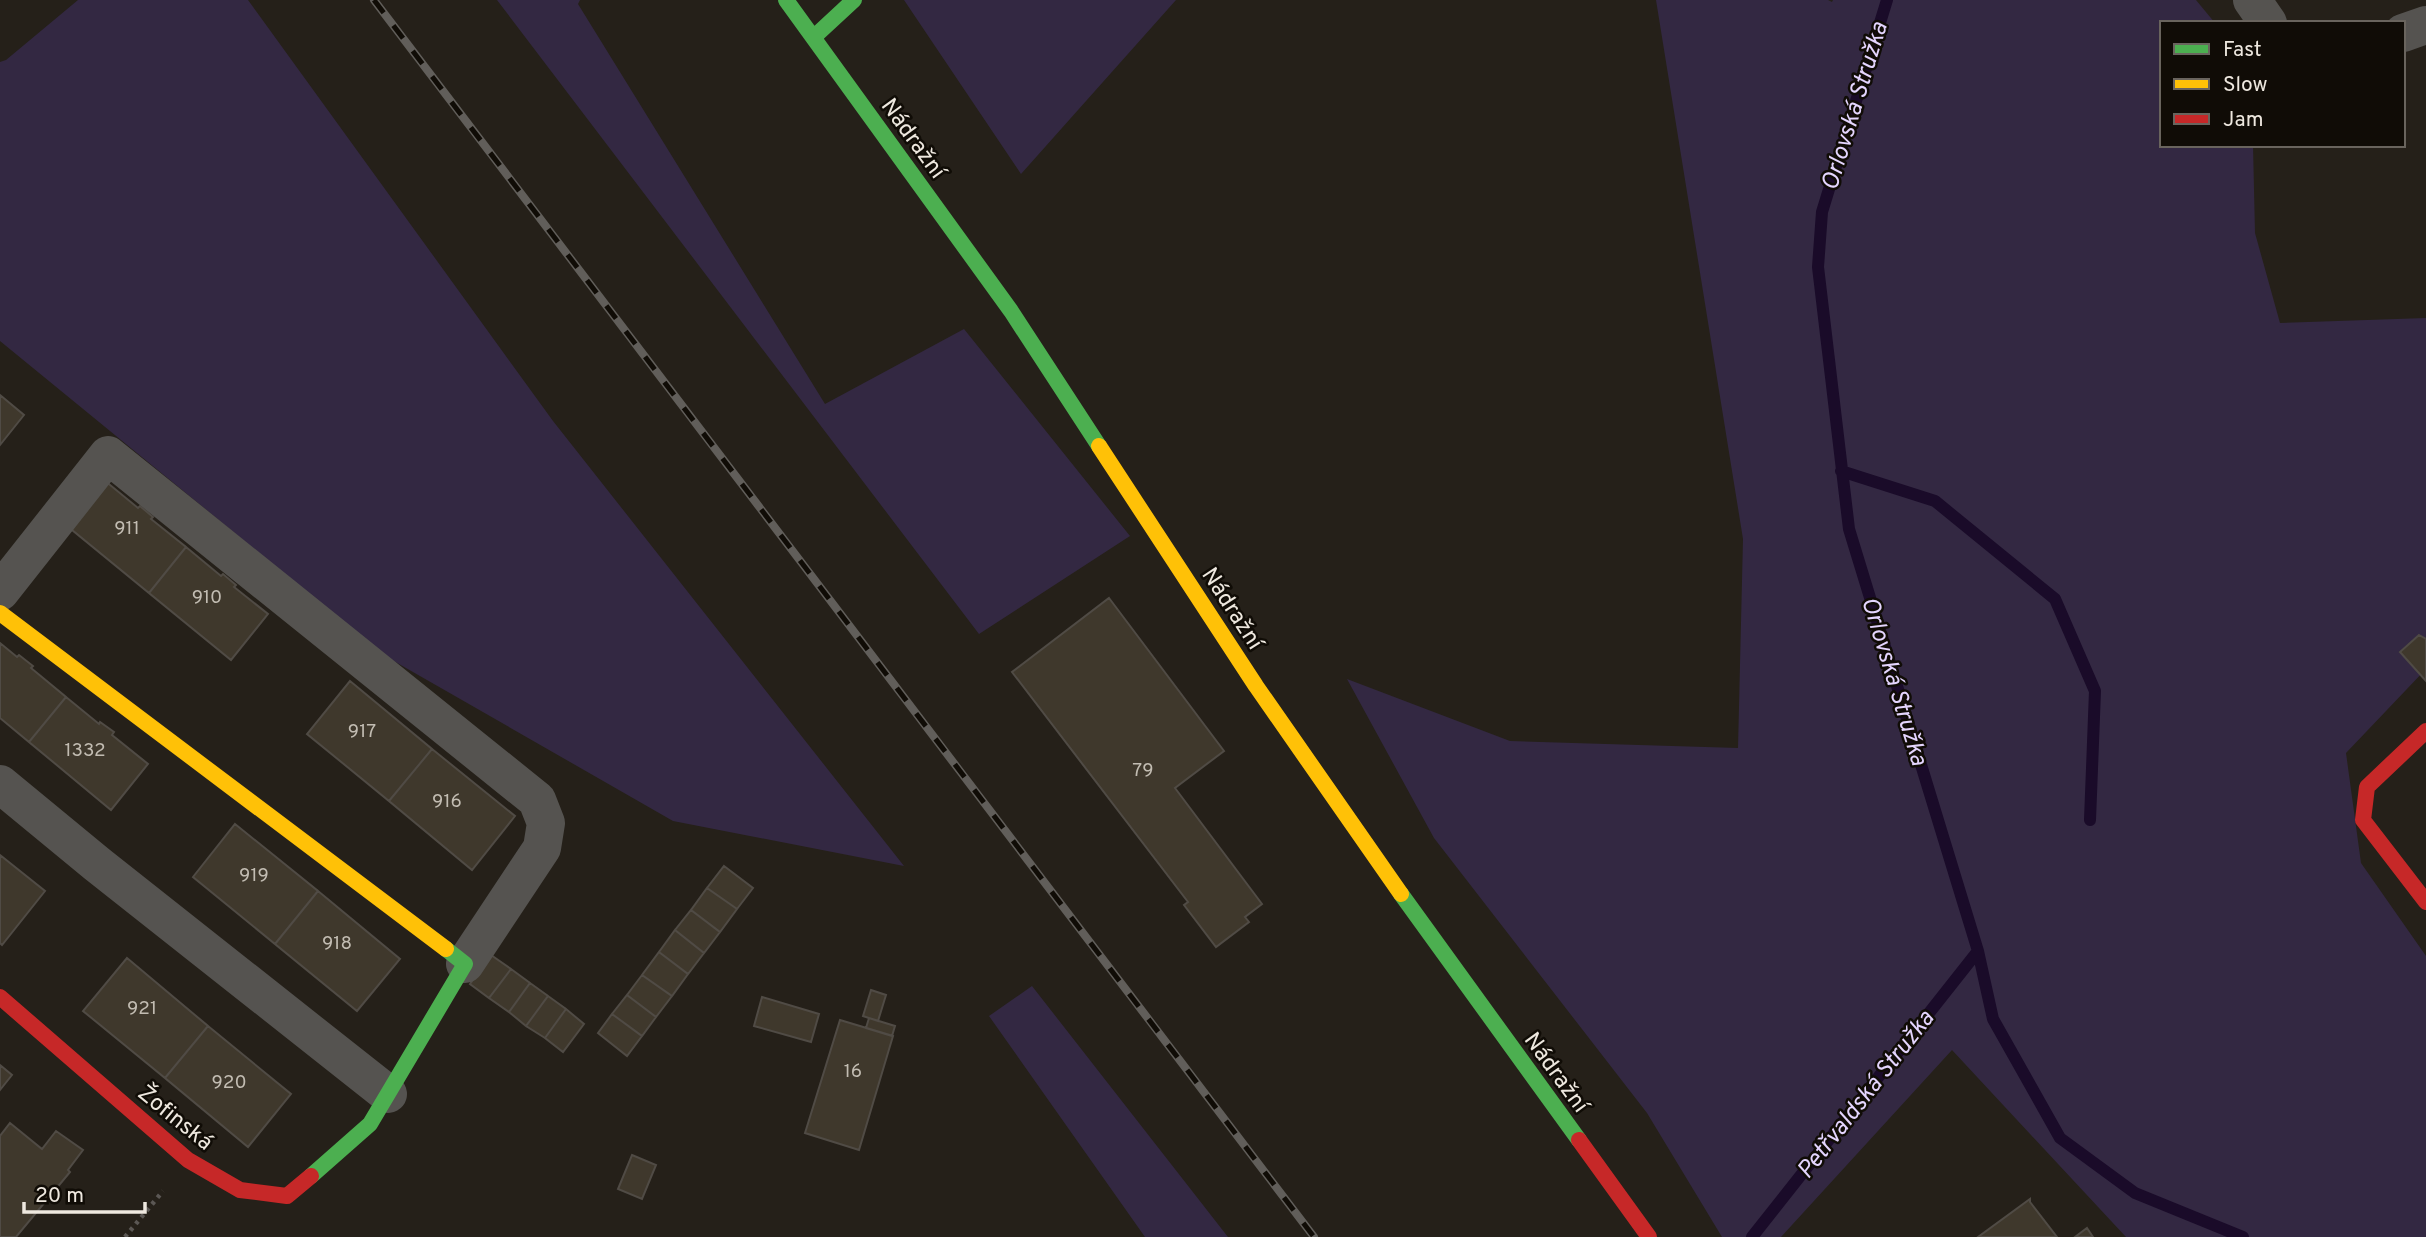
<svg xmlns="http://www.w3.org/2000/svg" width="2426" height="1237" font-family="Overpass,sans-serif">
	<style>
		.green { fill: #332842 }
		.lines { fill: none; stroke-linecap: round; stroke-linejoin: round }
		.stream { stroke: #1a0b29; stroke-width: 12 }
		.building { fill: #3f382c; stroke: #504b45; stroke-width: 2 }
		.path { stroke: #5b5754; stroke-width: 4.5; stroke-dasharray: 3.5 5; stroke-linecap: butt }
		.street { stroke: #555350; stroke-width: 38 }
		.fast { stroke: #4caf50; stroke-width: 16 }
		.slow { stroke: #ffc107; stroke-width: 16 }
		.jam { stroke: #c62828; stroke-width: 16 }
		.rail-casing { stroke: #615e5a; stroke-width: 8 }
		.rail { stroke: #100c06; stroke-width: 5; stroke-dasharray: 16; stroke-linecap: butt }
		.labels { text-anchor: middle; stroke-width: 5; stroke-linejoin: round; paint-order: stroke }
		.number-label { font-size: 19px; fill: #c2bcb2 }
		.street-label { font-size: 23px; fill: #eee8df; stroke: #100c06 }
		.water-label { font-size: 24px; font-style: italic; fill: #e4d5fe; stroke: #100c06 }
	</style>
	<rect width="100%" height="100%" fill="#252019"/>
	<path class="green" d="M78 0H248L553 421 904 866 673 821 385 656 0 341V62L6 60Z
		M497 0H580L578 4 825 404 964 329 1130 536 979 634Z
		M904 0H1176L1021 174Z
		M1656 0H1828L1832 2 1833 0H2196L2215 23H2162V145H2253L2255 233 2280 323 2426 318V669L2346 753 2361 863 2426 956V1237H2126L1952 1050 1781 1237H1722L1647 1113 1434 838 1347 679 1510 741 1738 748 1743 539Z
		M1032 986 1228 1237H1145L989 1016Z"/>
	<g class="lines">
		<path class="stream" d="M1887 0 1822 212 1818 267 1849 529 1978 951 1993 1019 2060 1138 2135 1193 2243 1237
			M1841 471 1935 501 2055 599 2095 691 2090 820
			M1752 1237 1978 951"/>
	</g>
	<path class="building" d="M0 395 24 415 0 445Z
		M104 480 138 508 140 506 153 517 151 519 186 547 149 593 66 525Z
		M186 547 221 576 223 574 236 585 234 587 268 614 231 660 149 593Z
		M1109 598 1224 751 1175 788 1262 904 1245 917 1249 922 1216 947 1184 905 1188 902 1012 672Z
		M2419 635 2426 639V681L2400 652Z
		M0 643 17 657 19 655 33 666 31 668 66 697 29 742 0 718Z
		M350 681 432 749 389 801 307 734Z
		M66 697 99 724 100 722 114 732 112 735 148 764 111 810 29 742Z
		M432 749 515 816 472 870 389 801Z
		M235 824 318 891 275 944 193 877Z
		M0 855 45 891 2 945 0 943Z
		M724 866 753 888 737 909 707 888Z
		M707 888 737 909 720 932 691 910Z
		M318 891 400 959 357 1011 275 944Z
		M691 910 720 932 704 953 675 930Z
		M675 930 704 953 688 974 659 952Z
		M659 952 688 974 672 996 642 975Z
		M491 955 511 969 489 998 470 984Z
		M127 958 208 1026 165 1078 83 1011Z
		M511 969 530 983 509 1012 489 998Z
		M642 975 672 996 656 1017 627 995Z
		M530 983 548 996 526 1026 509 1012Z
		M871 990 886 995 878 1021 863 1016Z
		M627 995 656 1017 642 1036 612 1014Z
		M548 996 566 1009 545 1038 526 1026Z
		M762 997 819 1014 811 1042 754 1026Z
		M566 1009 584 1024 563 1052 545 1038Z
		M612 1014 642 1036 627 1056 598 1033Z
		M869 1018 895 1026 892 1036 866 1028Z
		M840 1020 893 1036 859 1150 805 1133Z
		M208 1026 291 1094 248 1147 165 1078Z
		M0 1065 12 1075 0 1090Z
		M10 1123 42 1149 56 1131 83 1150 68 1170 70 1172 16 1237H0V1136Z
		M632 1155 656 1165 642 1199 618 1189Z
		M2030 1199V1202L2057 1237H1978Z
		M2087 1228 2093 1237H2075Z"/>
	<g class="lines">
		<path class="path" d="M125 1237 163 1191"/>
		<path class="street" d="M2252 0 2268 23
			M2403 33 2426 25
			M0 592 108 455 537 800 546 823 542 848 465 964
			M0 784 97 864 388 1094"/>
		<path class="fast" d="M786 0 1011 311 1099 446
			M814 37 854 0
			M1401 894 1579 1140
			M311 1176 370 1124 465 964 446 949"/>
		<path class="slow" d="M1099 446 1256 686 1401 894
			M0 613 446 949"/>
		<path class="jam" d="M2426 731 2367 787 2363 820 2426 902
			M0 997 188 1160 240 1190 287 1196 311 1176
			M1579 1140 1649 1237"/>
		<defs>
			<path id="rail" d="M374 0 1314 1237"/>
		</defs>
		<use href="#rail" class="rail-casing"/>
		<use href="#rail" class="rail"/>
	</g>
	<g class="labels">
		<g class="number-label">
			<text x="127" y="534">911</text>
			<text x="207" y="603">910</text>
			<text x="362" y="737">917</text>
			<text x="85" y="756">1332</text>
			<text x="1143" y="776">79</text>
			<text x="447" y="807">916</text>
			<text x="254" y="881">919</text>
			<text x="337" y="949">918</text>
			<text x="142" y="1014">921</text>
			<text x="853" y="1077">16</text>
			<text x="229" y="1088">920</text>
		</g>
		<g class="street-label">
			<text transform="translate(914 138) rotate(54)" y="8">Nádražní</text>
			<text transform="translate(1233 608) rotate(57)" y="8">Nádražní</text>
			<text transform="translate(1557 1072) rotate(54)" y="8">Nádražní</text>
			<text transform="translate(176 1117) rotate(39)" y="8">Žofinská</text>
		</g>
		<g class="water-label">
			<text transform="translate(1854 106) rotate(-73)" y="8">Orlovská Stružka</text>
			<text transform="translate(1895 681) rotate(73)" y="8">Orlovská Stružka</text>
			<text transform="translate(1865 1094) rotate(-52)" y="8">Petřvaldská Stružka</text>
		</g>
	</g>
	<rect x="2160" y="21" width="245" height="126" fill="#100c06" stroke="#69645d" stroke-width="2"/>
	<rect x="2174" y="44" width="35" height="10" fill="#4caf50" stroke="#69645d" stroke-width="2"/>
	<text x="2223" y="56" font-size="21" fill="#eee8df">Fast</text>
	<rect x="2174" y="79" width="35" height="10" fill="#ffc107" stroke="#69645d" stroke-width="2"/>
	<text x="2223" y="91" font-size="21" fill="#eee8df">Slow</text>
	<rect x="2174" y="114" width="35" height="10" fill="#c62828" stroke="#69645d" stroke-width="2"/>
	<text x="2223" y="126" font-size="21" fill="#eee8df">Jam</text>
	<path d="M24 1202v10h121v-10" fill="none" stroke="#eee8df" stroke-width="3.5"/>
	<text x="35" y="1202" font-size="21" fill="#eee8df" stroke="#100c06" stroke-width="5" paint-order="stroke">20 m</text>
</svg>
